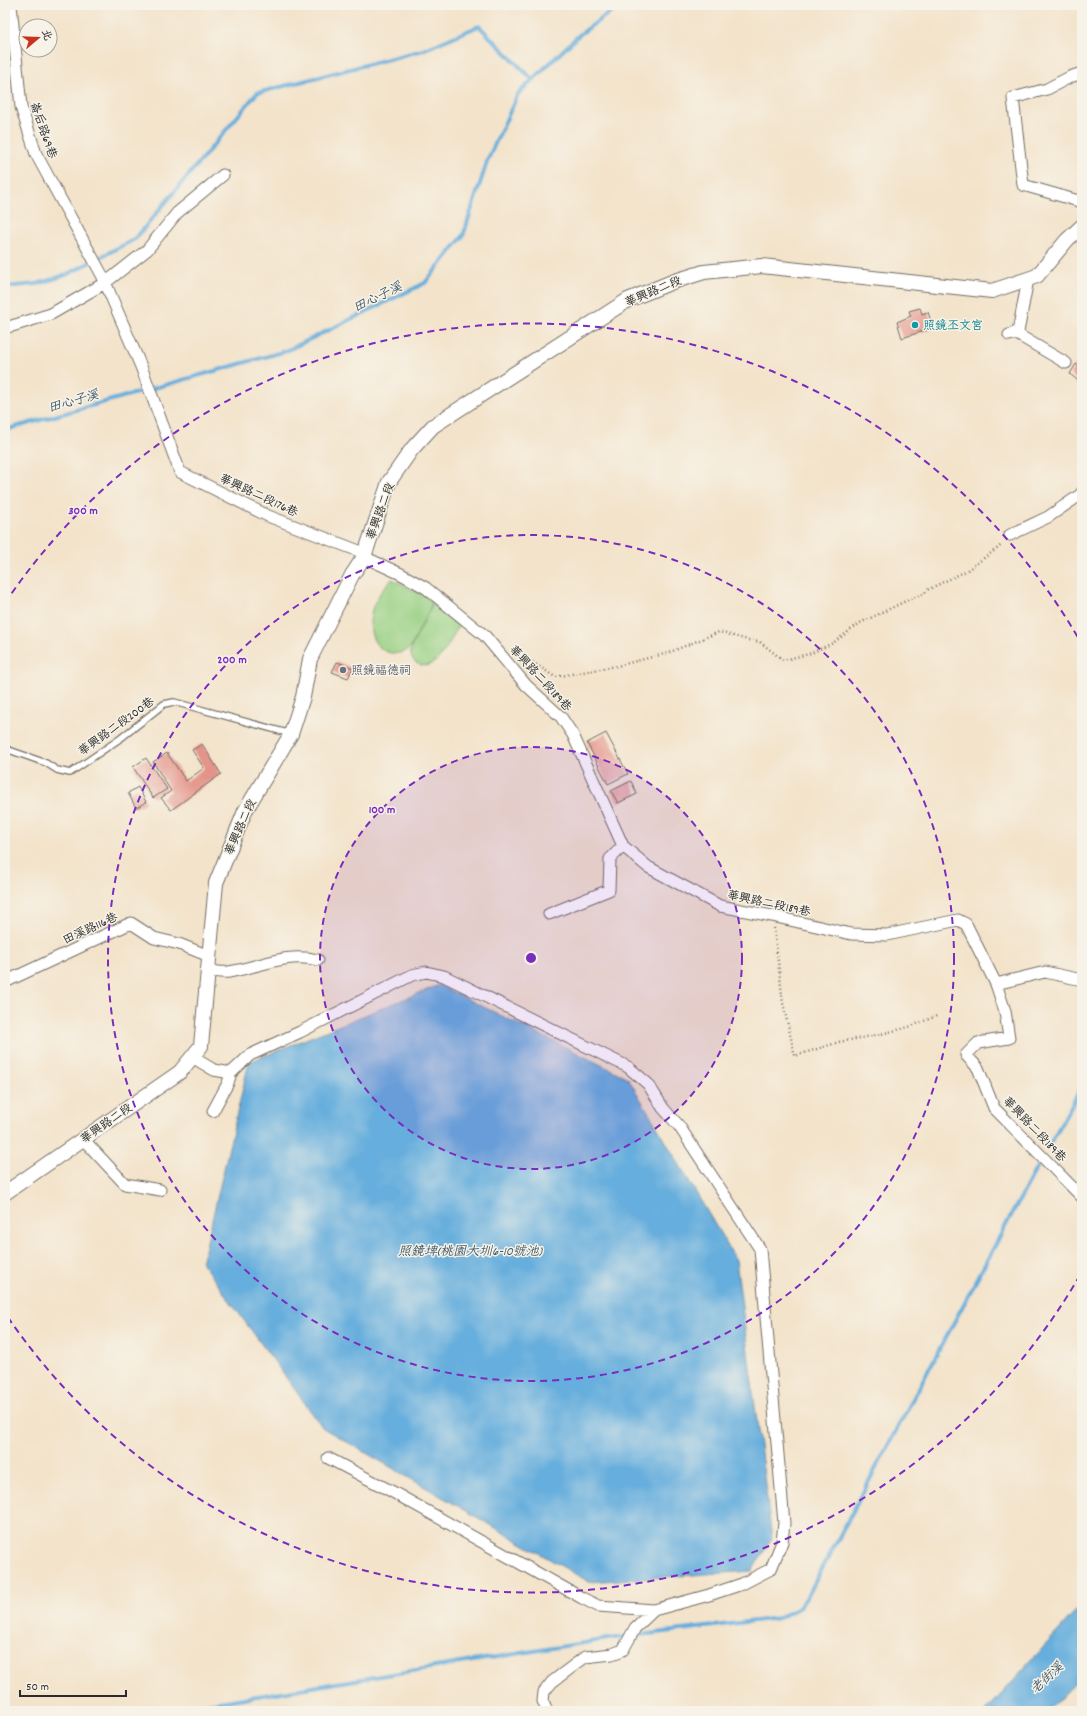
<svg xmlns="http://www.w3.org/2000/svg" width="1087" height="1716" font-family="Dekko,'LXGW WenKai TC',sans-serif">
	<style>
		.green { fill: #98d083; stroke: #627e57 }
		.water { fill: #66aedd; stroke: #486c84 }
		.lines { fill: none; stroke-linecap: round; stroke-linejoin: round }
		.stream { stroke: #66aedd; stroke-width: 4 }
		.building { fill: #e49389 }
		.service-casing { stroke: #716b63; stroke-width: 8 }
		.minor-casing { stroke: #716b63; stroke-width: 13 }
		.tertiary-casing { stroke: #716b63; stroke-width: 16 }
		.path { stroke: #716b63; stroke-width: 2.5; stroke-dasharray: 1 3; stroke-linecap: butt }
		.service { stroke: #fff; stroke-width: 5.5 }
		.minor { stroke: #fff; stroke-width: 11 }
		.tertiary { stroke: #fff; stroke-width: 14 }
		.ring { fill: none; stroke: #7b2cbf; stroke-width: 2; stroke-dasharray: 7 5 }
		.culture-dot { fill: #0f9aa8; stroke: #f7f3e8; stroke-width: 1.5 }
		.worship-dot { fill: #6b7280; stroke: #f7f3e8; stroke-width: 1.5 }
		.labels { text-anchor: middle; stroke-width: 3; stroke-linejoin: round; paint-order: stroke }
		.street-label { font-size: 12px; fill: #2b2b2b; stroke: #f7f3e8 }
		.culture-label { font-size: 12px; fill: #0d838f; stroke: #f7f3e8; text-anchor: start }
		.worship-label { font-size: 12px; fill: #5b616d; stroke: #f7f3e8; text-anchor: start }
		.water-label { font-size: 13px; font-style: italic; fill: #405969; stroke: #f7f3e8 }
		.centre { fill: #7b2cbf; stroke: #f7f3e8; stroke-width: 2 }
		.ring-label { font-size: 12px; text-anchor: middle; font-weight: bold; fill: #7b2cbf; stroke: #f7f3e8; stroke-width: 3; stroke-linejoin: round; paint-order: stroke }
	</style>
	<rect width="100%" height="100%" fill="#f7f3e8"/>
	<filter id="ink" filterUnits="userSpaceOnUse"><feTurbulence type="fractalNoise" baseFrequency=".025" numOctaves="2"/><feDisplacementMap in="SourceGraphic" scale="8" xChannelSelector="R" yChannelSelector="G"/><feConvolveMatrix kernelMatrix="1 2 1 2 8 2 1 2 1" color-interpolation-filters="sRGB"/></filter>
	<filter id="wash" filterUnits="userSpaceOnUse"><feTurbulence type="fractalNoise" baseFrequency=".012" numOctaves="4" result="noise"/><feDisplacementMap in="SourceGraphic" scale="16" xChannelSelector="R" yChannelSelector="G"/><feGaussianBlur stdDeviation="0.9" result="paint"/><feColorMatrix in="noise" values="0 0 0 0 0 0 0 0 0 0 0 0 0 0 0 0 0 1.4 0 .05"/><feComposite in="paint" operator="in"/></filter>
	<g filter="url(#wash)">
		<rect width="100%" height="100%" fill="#f3e3ca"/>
		<path class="green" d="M392 579 425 596 432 603C426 615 417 639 410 648 408 651 403 652 399 653 371 656 365 624 374 604 378 595 385 586 392 579Z
			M432 604 459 624C452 638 437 674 418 664 412 661 410 656 411 649 414 637 427 616 432 604Z"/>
		<path class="water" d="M439 985 628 1078 736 1260 772 1538 752 1571 589 1582 323 1428 202 1263 249 1062Z
			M1082 1605V1676L1048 1711H985Z"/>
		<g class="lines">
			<path class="stream" d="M5 287 37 284 66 275 135 239 257 93 423 50 479 26 533 80
				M5 430 286 351 425 283 463 236 488 159 518 94 579 35 620 5
				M1049 1146 1082 1086
				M164 1711 608 1639 779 1618 798 1608 807 1597 1037 1167"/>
		</g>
		<g id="blocks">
			<path class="building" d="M920 308 922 314 928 312 933 328 902 338 897 322 911 316 909 311Z
				M1076 364 1082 368V384L1070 374Z
				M337 662 353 668 348 678 332 672Z
				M606 733 628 774 608 784 587 743Z
				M202 744 221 774 171 810 161 798 171 791 153 762 167 753 186 781 204 768 192 750Z
				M146 758 167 789 153 798 133 767Z
				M631 781 637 794 618 803 611 791Z
				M138 787 146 802 136 808 128 793Z"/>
		</g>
	</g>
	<g filter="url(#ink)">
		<use href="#blocks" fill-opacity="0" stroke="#716b63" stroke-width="1"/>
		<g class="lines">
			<defs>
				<path id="service" d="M5 750H9L46 763 57 770 70 773 121 738 164 704 174 702 291 734"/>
				<path id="minor" d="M11 5 21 107 36 154 102 275 142 369 180 472 268 516 359 551 364 557 401 574 426 588 485 636 526 685 561 717 573 735 623 846 648 867 720 906 772 916 851 934 887 935 958 920 966 924 996 984 1005 1011 1009 1038 978 1043 966 1055 978 1068 994 1108 1082 1197
					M1082 73 1070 77 1047 89 1013 98 1023 185 1082 202
					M5 327 12 326 51 314 105 283 147 250 177 213 223 175
					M1015 333 1066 363
					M1009 335 1018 332 1028 279
					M1010 535 1048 517 1080 495 1082 492
					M549 914 609 890 610 859 623 846
					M207 971C214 971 223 973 229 972 260 967 286 952 318 960
					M5 982 131 923 154 938 179 944 209 956
					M996 984 1045 972 1082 980
					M192 1057 214 1070 231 1073
					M213 1111 228 1083 231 1073 250 1055 300 1032 412 975 426 972 444 976 628 1067 648 1084 663 1108 679 1126 760 1249 784 1523 782 1542 771 1569 742 1584 709 1595 654 1610 635 1628 623 1650 612 1654 585 1657 552 1682 544 1692 543 1701 547 1711
					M83 1139 125 1184 160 1190
					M328 1458 391 1491 582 1598 598 1606 654 1610"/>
				<path id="tertiary" d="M5 1193 180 1072 201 1046 216 883 245 811 291 734 303 697 310 659 352 575 364 557 389 482 412 449 433 426 628 300 672 282 704 272 762 266 992 291 1037 276 1067 240 1082 226"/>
			</defs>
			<use href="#service" class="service-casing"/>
			<use href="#minor" class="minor-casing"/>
			<use href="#tertiary" class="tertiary-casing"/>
			<path class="path" d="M521 662 531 661 555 677 617 666 668 653 719 632 748 640 760 642 783 660 809 654 833 643 860 623 910 599 924 594 927 590 966 571 998 548 1002 544
				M774 928 783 1003 795 1056 839 1042 877 1035 909 1027 939 1015"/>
			<use href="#service" class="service"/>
			<use href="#minor" class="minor"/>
			<use href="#tertiary" class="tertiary"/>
		</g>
	</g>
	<circle cx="531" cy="958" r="211" fill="#7b2cbf" fill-opacity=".12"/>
	<g class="ring">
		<circle cx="531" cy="958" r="211"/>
		<circle cx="531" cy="958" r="423"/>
		<path d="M1080 1275A634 634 0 0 1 5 1313M5 603A634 634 0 0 1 1080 641"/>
	</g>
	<circle class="culture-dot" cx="915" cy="325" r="4"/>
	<circle class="worship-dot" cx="343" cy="670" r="4"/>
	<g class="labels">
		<g class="street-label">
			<text transform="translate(44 130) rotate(71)" y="4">崙后路69巷</text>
			<text transform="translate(653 291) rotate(-23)" y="4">華興路二段</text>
			<text transform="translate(259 495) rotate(25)" y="4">華興路二段176巷</text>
			<text transform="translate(380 511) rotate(-70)" y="4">華興路二段</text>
			<text transform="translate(541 678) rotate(47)" y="4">華興路二段189巷</text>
			<text transform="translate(116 726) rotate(-36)" y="4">華興路二段200巷</text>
			<text transform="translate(240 827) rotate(-66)" y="4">華興路二段</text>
			<text transform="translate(769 903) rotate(12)" y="4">華興路二段189巷</text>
			<text transform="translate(90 928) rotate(-25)" y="4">田溪路116巷</text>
			<text transform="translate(106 1123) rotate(-35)" y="4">華興路二段</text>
			<text transform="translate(1035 1129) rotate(46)" y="4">華興路二段189巷</text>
		</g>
		<g class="culture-label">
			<text x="923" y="329">照鏡丕文宮</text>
		</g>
		<g class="worship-label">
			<text x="351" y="674">照鏡福德祠</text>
		</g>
		<g class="water-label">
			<text transform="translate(377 296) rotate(-26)" y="5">田心子溪</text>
			<text transform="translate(73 400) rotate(-16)" y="5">田心子溪</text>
			<text x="470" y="1255">照鏡埤(桃園大圳6-10號池)</text>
			<text transform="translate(1046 1677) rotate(-43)" y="5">老街溪</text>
		</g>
	</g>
	<circle cx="531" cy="958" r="6" class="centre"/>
	<g class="ring-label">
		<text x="83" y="514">300 m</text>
		<text x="232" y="663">200 m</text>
		<text x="382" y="813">100 m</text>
	</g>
	<rect width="1087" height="1716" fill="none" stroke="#f7f3e8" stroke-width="20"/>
	<g transform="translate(38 38) rotate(71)"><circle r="19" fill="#f7f3e8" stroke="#a5a39c"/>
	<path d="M0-3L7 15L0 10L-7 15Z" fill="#c8321e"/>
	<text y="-6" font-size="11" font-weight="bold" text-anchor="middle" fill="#2b2b2b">北</text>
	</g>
	<path d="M20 1690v6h106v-6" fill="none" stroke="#2b2b2b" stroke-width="2"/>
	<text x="26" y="1690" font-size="12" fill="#2b2b2b" stroke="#f7f3e8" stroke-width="3" paint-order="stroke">50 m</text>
</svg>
